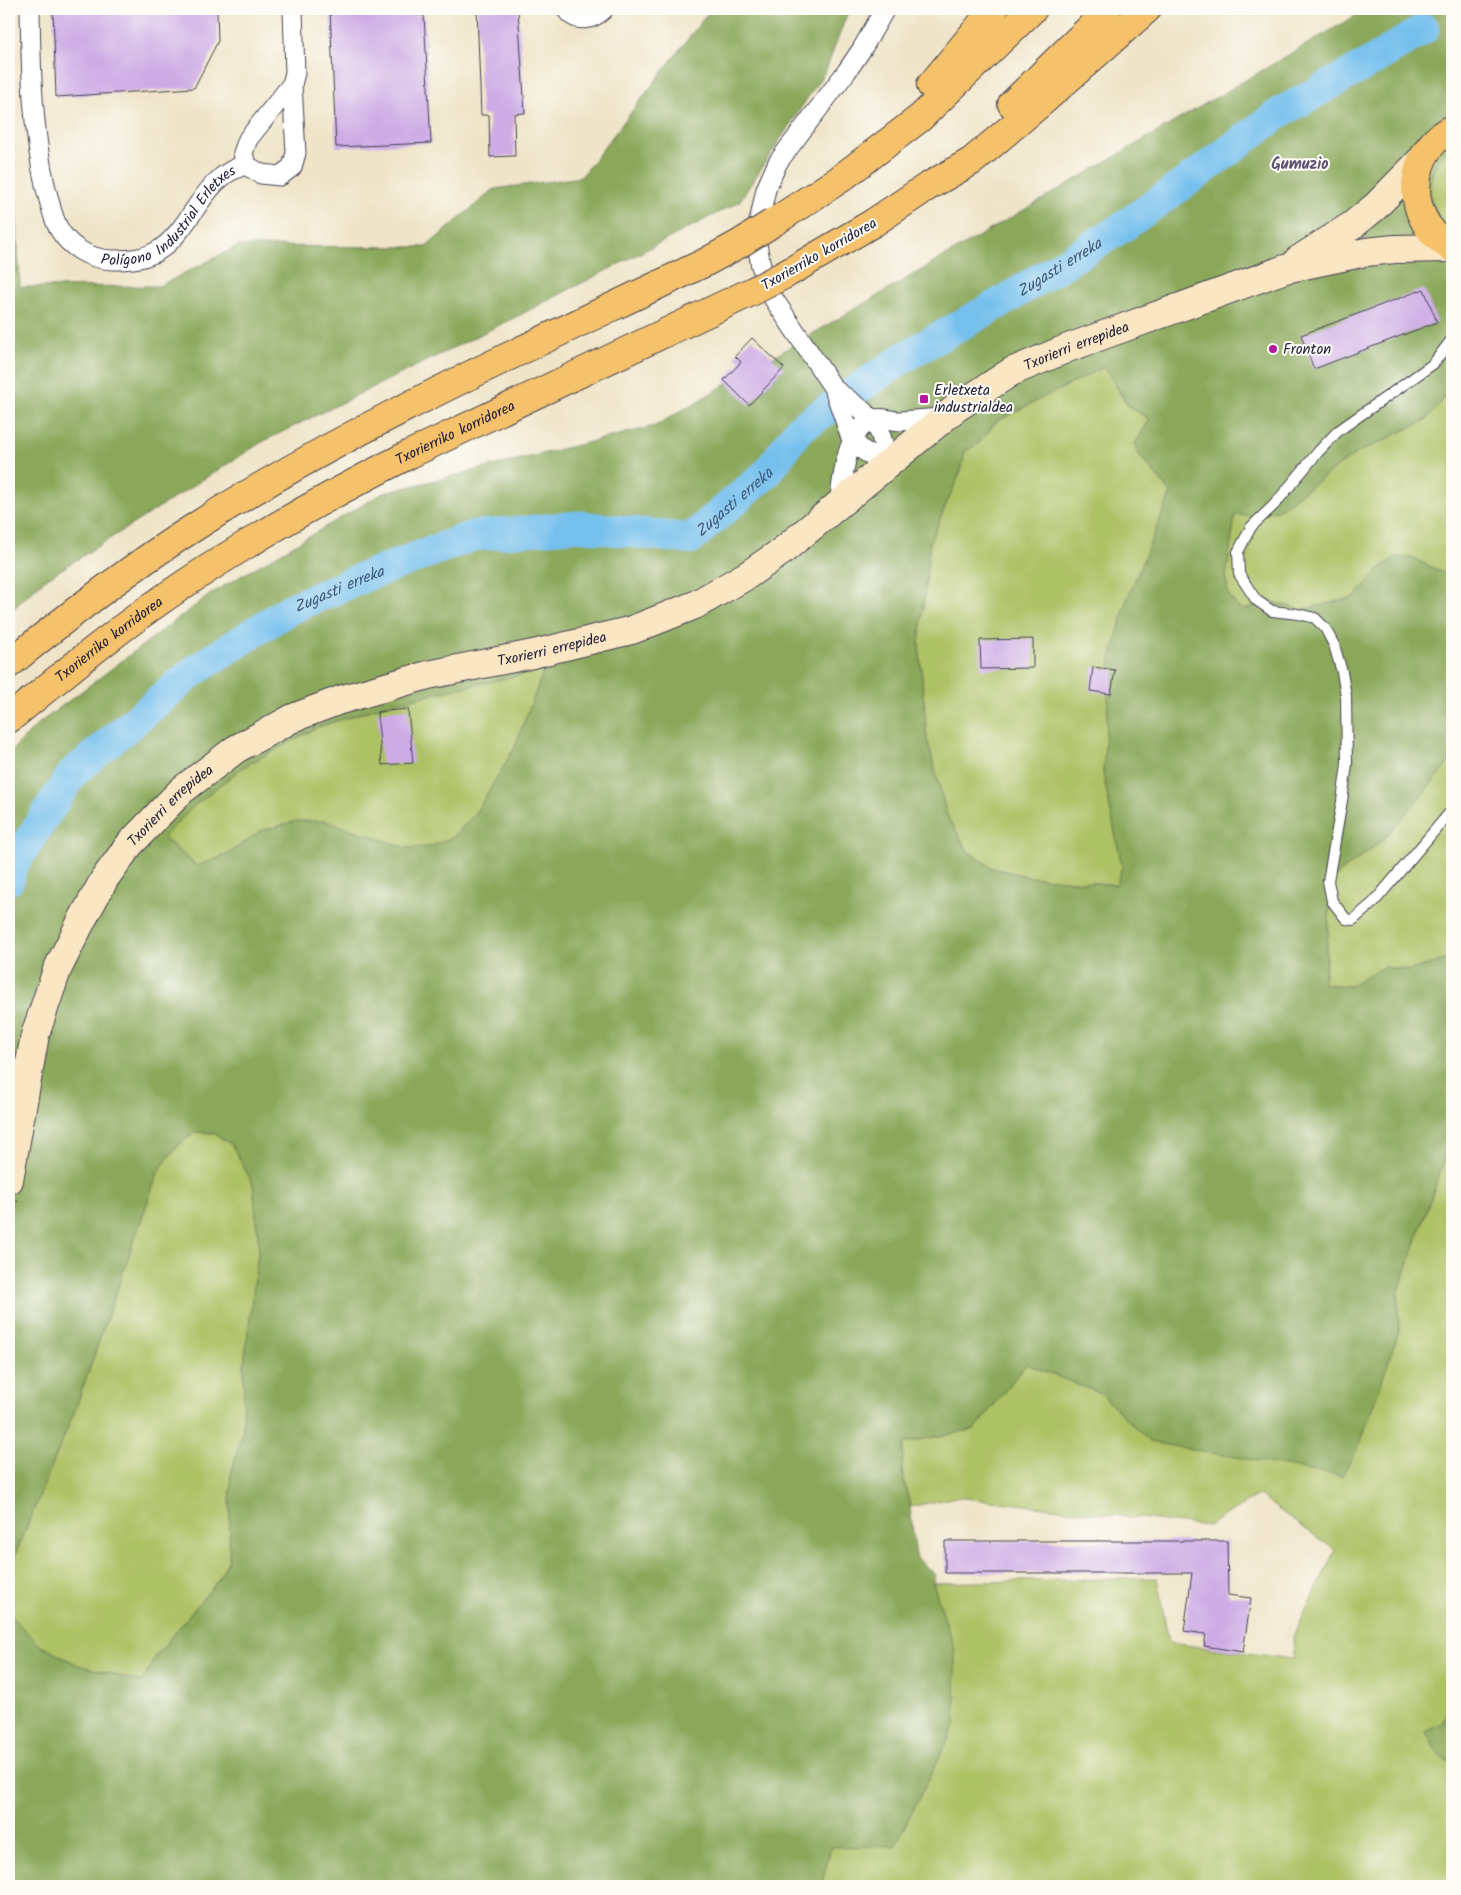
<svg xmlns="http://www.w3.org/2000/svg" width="1461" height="1895" font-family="Kalam,sans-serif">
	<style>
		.green { fill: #adc165; stroke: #687250 }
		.forest { fill: #8aa75a; stroke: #56644a; fill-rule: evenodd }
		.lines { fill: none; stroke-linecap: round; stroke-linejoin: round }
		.stream { stroke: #75bfed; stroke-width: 5 }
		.river { stroke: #75bfed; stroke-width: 31 }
		.building { fill: #cdace5 }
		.service-casing { stroke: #413f50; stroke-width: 12 }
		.minor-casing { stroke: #413f50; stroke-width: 21 }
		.secondary-casing { stroke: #413f50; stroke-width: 30 }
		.trunk-casing { stroke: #413f50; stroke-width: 30 }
		.motorway-casing { stroke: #413f50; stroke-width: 30 }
		.path { stroke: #413f50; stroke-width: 3; stroke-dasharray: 1 4; stroke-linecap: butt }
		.service { stroke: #fff; stroke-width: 10 }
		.minor { stroke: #fff; stroke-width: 19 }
		.secondary { stroke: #fbe6c4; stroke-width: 28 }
		.trunk { stroke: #f5c16b; stroke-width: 28 }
		.motorway { stroke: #f5c16b; stroke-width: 28 }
		.motorway-bridge-casing { stroke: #413f50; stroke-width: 30; stroke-linecap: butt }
		.motorway-bridge { stroke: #f5c16b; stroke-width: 28 }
		.poi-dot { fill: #b5179e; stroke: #fdfcf7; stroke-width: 2 }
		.labels { text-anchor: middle; stroke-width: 4; stroke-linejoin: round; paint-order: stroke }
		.street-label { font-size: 15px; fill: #22223b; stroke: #fdfcf7 }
		.poi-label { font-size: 15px; fill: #22223b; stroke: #fdfcf7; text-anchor: start }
		.neighbourhood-label { font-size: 16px; font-weight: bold; fill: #5e5276; stroke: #fdfcf7 }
		.water-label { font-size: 16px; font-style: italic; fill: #3f5979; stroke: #fdfcf7 }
	</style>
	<rect width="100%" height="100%" fill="#fdfcf7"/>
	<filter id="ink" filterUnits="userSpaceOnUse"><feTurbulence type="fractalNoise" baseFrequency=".02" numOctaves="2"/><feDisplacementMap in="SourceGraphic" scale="10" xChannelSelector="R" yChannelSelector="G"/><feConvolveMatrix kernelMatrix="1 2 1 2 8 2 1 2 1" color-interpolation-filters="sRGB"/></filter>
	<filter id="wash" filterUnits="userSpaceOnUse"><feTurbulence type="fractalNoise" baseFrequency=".0096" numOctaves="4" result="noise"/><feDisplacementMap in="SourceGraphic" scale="20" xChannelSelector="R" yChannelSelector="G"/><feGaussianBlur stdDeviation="1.12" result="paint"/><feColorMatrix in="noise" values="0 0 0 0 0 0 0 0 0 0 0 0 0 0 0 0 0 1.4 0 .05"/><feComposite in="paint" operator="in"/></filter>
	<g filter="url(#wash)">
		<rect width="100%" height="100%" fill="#efe4c8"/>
		<path class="green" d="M1452 145V231C1423 206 1423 170 1452 145Z
			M1104 367 1128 406 1150 419 1135 444 1137 452 1171 493 1126 602 1103 773 1122 867 1117 885 1031 877 992 868 968 851 947 816 927 739 919 643 930 542 961 470 965 451 978 444 997 421Z
			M1452 381V577L1412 558 1383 566 1355 597 1302 610 1268 601 1244 610 1238 608 1228 594 1226 577 1235 515 1258 516 1281 508 1355 454 1426 420 1443 400Z
			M544 669 514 749 475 814 453 837 430 847 407 848 326 821 261 831 226 855 197 866 163 837 195 805 243 767 318 727 392 703Z
			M1452 759V958L1410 970 1383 967 1349 986 1324 984 1332 879 1384 839Z
			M195 1132 214 1133 232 1145 253 1184 259 1245 244 1365 243 1429 231 1475 229 1559 219 1579 156 1656 142 1682 78 1665 41 1646 12 1617 9 1609V1570L76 1407 158 1172 176 1147Z
			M1452 1137V1701L1442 1723 1446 1760 1452 1764V1886H821L831 1847 955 1651 933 1583 1157 1578 1169 1643 1294 1659 1293 1637 1335 1550 1258 1495 1208 1526 956 1497 910 1507 902 1471 904 1443 975 1429 1026 1364 1100 1393 1150 1442 1360 1444 1399 1331 1398 1294Z"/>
		<path class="forest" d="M711 9H849L826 70 739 202 522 314 262 442 43 581 9 613V67L20 287 159 286 238 246 426 247 494 189 581 177Z
			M1367 9H1452V145C1423 170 1423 206 1452 231V381L1443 400 1426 420 1355 454 1281 508 1258 516 1235 515 1226 577 1228 594 1238 608 1244 610 1268 601 1302 610 1355 597 1383 566 1396 557 1412 558 1452 577V759L1384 839 1332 879 1324 984 1349 986 1383 967 1410 970 1452 958V1137L1398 1294 1399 1331 1360 1444 1342 1476 1150 1442 1100 1393 1026 1364 975 1429 904 1443 902 1471 910 1507 916 1557 935 1575 933 1583 955 1650 956 1724 895 1846 831 1847 821 1886H9V1609L12 1617 41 1646 78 1665 142 1682 156 1656 219 1579 229 1559 231 1475 243 1429 244 1365 259 1245 253 1184 232 1145 214 1133 195 1132 176 1147 158 1172 76 1407 9 1570V753L38 724 212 593 383 493 655 426ZM1104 367 1129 406 1150 419 1135 444 1137 452 1171 493 1126 602 1111 658 1103 773 1122 867 1116 885 1031 877 992 868 968 851 947 816 927 739 919 643 930 542 961 470 965 451 978 444 997 421ZM544 670 514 749 475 814 453 837 430 847 407 848 326 821H296L261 831 226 855 197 866 163 837 195 805 243 767 318 727 392 703Z
			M1452 1701V1764L1436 1752 1426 1732 1442 1723Z"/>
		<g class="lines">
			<path class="stream" d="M1410 9 1424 29"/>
			<path class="river" id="s1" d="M9 880 11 868 73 773 194 671 290 609 364 577 472 536 579 526 690 539 767 473 799 429 906 356 1007 299 1121 228 1200 172 1281 112 1369 63 1424 29"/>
		</g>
		<g id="blocks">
			<path class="building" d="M53 9H217L218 41 194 88 56 97Z
				M330 9H415V15H424L431 143 336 147Z
				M477 9H518L525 113 514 114 515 156 490 157 489 115H481Z
				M1424 289 1437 322 1314 369 1301 335Z
				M752 338 784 368 749 405 724 380 741 362 735 356Z
				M1033 639V668L981 669 980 640Z
				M1093 667 1115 670 1111 694 1090 691Z
				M408 709 413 763 382 765 377 712Z
				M945 1541H1227L1228 1595 1251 1598 1243 1652 1204 1646 1206 1634 1184 1631 1192 1573H945Z"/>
		</g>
	</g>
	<g filter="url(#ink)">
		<use href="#blocks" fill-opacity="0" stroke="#413f50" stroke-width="1"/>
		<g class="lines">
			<defs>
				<path id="service" d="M1452 339 1433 364 1338 431 1318 452 1274 505 1251 527 1238 552 1239 574 1256 600 1272 611 1298 614 1315 618 1325 628 1334 645 1342 672 1346 696 1347 764 1342 801 1328 881 1332 901 1346 919 1353 920 1374 902 1452 810"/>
				<g id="minor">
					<path id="s2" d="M30 9C31 69 32 130 46 189 50 202 52 217 59 229 70 248 90 259 112 260 130 260 147 259 162 248 194 224 204 175 246 165"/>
					<path d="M566 9C576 24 593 20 604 9"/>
					<path d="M885 9 862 49 847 71 778 162 766 189 758 227 757 244 761 266 773 298 834 389 852 441 864 451 886 465"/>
					<path d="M246 165 243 153 248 139 292 84 295 73 293 9"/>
					<path d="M246 165 261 174 280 176 292 167 296 153 292 84"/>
					<path d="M834 389C867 414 884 420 886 465"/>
					<path d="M839 504C843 479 845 429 874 419 882 417 892 421 900 421 914 420 928 419 942 418"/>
				</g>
				<g id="secondary">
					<path d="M1298 260 1354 224 1375 207 1422 159"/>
					<path id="s3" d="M9 1180 35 1035 57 970 83 918 105 878 130 844 182 790 236 749 293 718 340 700 428 675 533 654 632 630 695 605 746 576 781 552 956 408 1011 372 1068 348 1285 269 1366 252 1395 249 1451 248"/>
				</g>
				<path id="trunk" d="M1452 129C1420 144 1407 186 1423 218 1429 231 1441 241 1452 248"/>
				<g id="motorway">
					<path d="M931 85 994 9"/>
					<path d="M1012 104 1095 23 1107 9"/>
					<path d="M774 222 840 179 920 118 1033 9"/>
					<path d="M786 274 873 223 927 187 972 161 1043 101 1147 9"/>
					<path d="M9 664C70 614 134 565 201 523 360 422 534 345 704 263L739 244"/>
					<path id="s4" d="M9 719C66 672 124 624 186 583 258 535 333 493 410 454L753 291"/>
				</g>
			</defs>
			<use href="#service" class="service-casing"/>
			<use href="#minor" class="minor-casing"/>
			<use href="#secondary" class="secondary-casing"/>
			<use href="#trunk" class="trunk-casing"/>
			<use href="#motorway" class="motorway-casing"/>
			<path class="path" d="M9 1241 17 1200"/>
			<use href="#service" class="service"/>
			<use href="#minor" class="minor"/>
			<use href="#secondary" class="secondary"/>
			<use href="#trunk" class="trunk"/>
			<use href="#motorway" class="motorway"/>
			<defs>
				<path id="motorway-bridge" d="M739 244 774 222
					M753 291 786 274"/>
			</defs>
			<use href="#motorway-bridge" class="motorway-bridge-casing"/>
			<use href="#motorway-bridge" class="motorway-bridge"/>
		</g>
	</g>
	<g class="poi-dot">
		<circle cx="1273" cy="349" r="5"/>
		<rect x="919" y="394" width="10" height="10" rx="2.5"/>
	</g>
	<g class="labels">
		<g class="street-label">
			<text dy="5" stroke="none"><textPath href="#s2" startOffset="362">Polígono Industrial Erletxes</textPath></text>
			<text transform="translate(819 254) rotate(-30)" y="5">Txorierriko korridorea</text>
			<text dy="5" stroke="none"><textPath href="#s3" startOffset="1452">Txorierri errepidea</textPath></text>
			<text dy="5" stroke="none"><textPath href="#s4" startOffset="532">Txorierriko korridorea</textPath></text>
			<text dy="5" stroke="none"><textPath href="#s4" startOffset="128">Txorierriko korridorea</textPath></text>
			<text dy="5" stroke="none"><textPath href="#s3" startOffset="838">Txorierri errepidea</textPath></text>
			<text dy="5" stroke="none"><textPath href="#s3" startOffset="418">Txorierri errepidea</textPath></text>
		</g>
		<g class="poi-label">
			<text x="1283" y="354">Fronton</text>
			<text x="934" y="395">Erletxeta<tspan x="934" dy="17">industrialdea</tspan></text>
		</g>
		<g class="neighbourhood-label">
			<text x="1300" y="169">Gumuzio</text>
		</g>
		<g class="water-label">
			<text dy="6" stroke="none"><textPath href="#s1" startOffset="1276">Zugasti erreka</textPath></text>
			<text dy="6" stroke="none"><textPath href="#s1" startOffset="871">Zugasti erreka</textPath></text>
			<text dy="6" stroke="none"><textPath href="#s1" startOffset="451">Zugasti erreka</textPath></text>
		</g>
	</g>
	<rect width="1461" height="1895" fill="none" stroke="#fdfcf7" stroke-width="30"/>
</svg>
